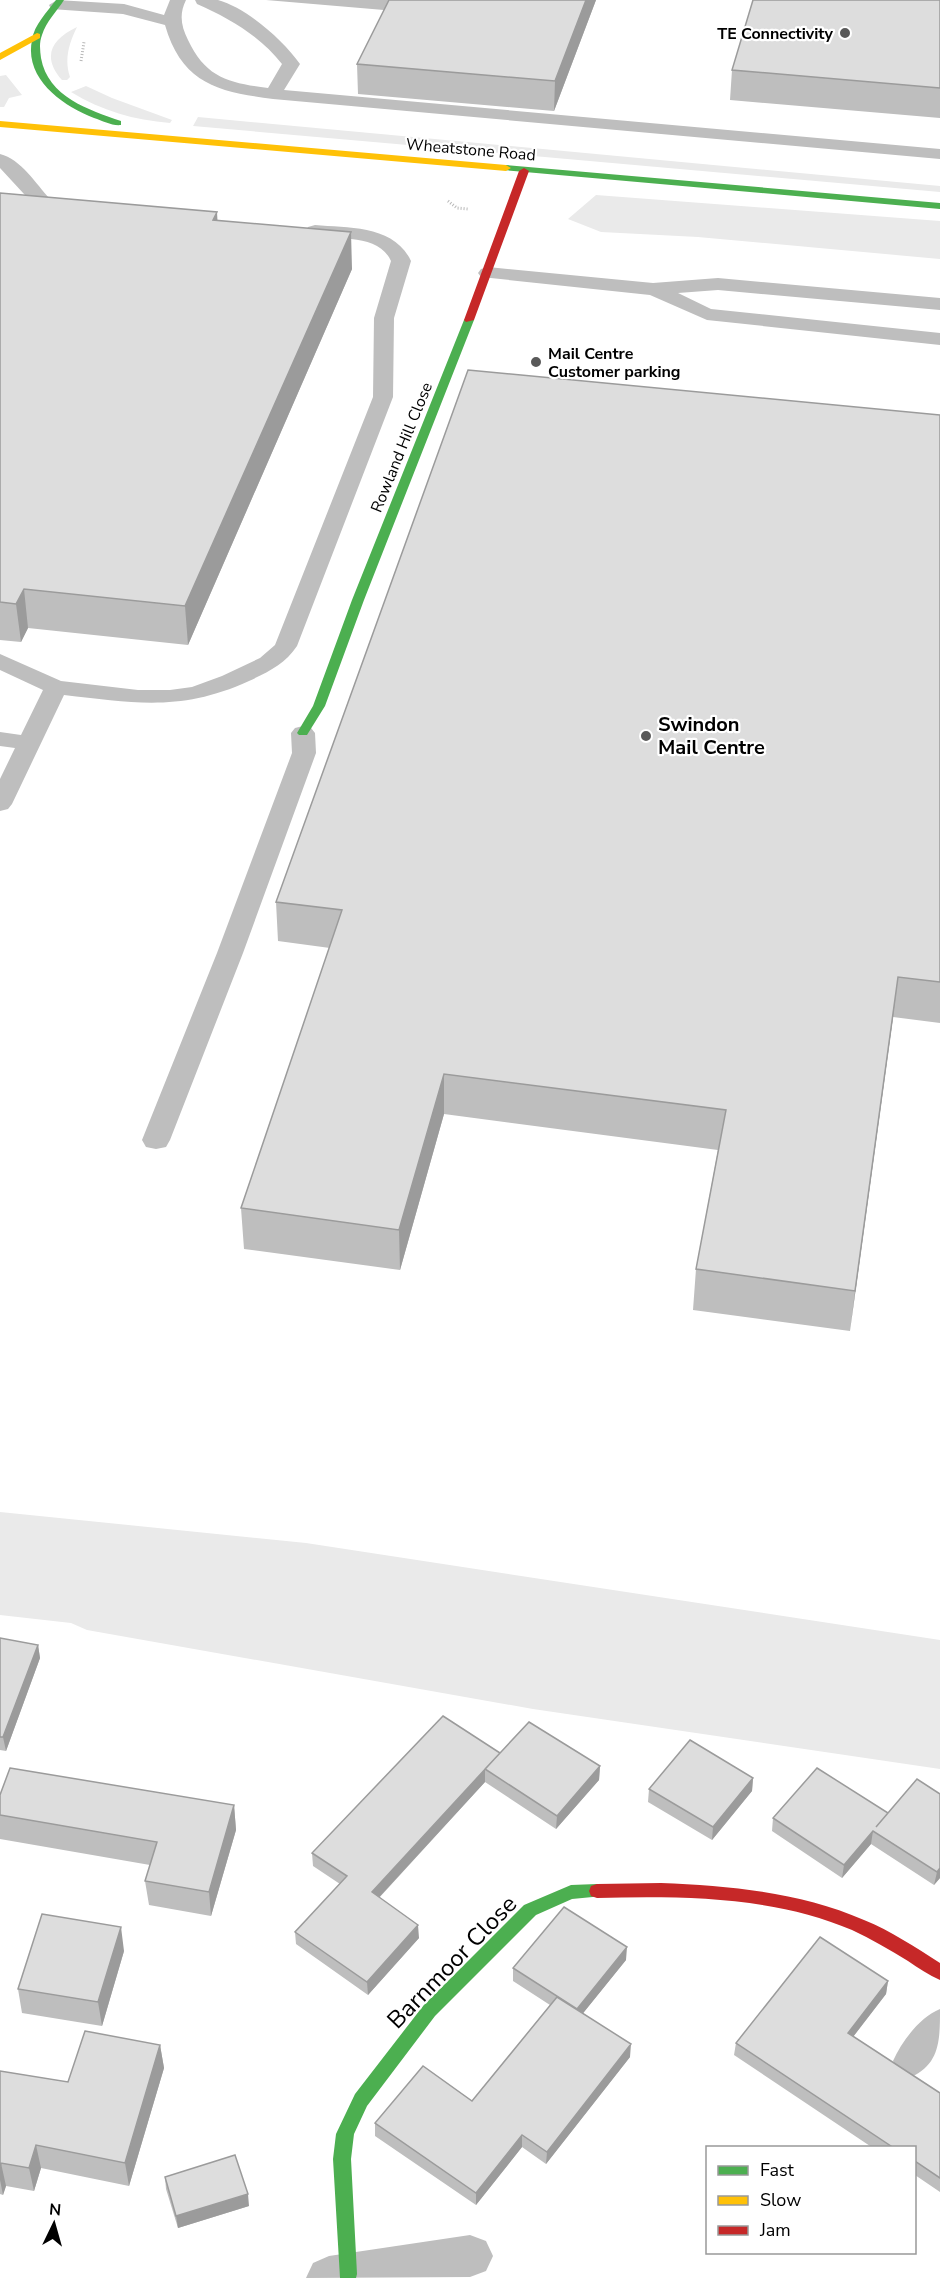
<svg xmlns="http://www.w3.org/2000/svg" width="940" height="2278" font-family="'Nunito Sans',sans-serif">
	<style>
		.green { fill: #eaeaea }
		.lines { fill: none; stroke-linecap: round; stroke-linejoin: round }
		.path { stroke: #b8b8b8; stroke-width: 3; stroke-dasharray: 1 2; stroke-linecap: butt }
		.lane { fill: #bebebe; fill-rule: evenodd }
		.street { fill: #bebebe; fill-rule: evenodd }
		.fast { fill: #4caf50; fill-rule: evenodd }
		.slow { fill: #ffc107; fill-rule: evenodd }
		.jam { fill: #c62828; fill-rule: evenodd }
		.wall { fill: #bebebe }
		.shaded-wall { fill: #9b9b9b }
		.building { fill: #ddd; stroke: #9b9b9b; stroke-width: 1.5 }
		.poi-dot { fill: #595959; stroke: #fff; stroke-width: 2 }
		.labels { text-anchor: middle; stroke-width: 4.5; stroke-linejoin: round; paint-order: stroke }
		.far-poi-label { font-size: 16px; font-weight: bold; fill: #000; stroke: #fff; text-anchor: end }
		.far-street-label { font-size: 16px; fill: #000; stroke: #fff }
		.poi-label { font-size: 20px; font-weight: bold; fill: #000; stroke: #fff; text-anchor: start }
		.near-street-label { font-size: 24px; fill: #000; stroke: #fff }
	</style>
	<rect width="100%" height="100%" fill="#fff"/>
	<path class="green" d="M77 27C69 43 64 60 70 77L67 80H62C41 56 52 39 77 27Z
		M6 75 22 95 9 98 4 107H0V76Z
		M86 86 112 98 172 120 170 123C134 120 102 111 71 92Z
		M198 117 940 186V192L193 126Z
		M596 195 940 221V259L698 237 601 232 568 219Z
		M0 1512 306 1543 940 1640V1769L533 1709 87 1630 71 1623 0 1615Z"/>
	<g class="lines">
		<path class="path" d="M81 61 84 42
			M448 201 457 208 468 209"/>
		<path class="lane" d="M57 0 124 4 164 15 170 0H186C179 14 181 26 188 40 206 78 229 83 268 88L282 64C260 36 229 18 197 4L195 0C202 0 211 0 218 0 247 8 283 40 300 64L284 90 940 149V159L273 99C219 92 182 84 165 25L123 14 51 9 49 5Z
			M0 154C21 159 36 184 50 199L52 203 50 207H36L0 168Z
			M315 225C349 228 394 225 411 261L394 318 393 397 297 646C285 664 268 672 249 681 181 712 135 703 64 695L12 804 8 809 0 811V779L15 748 0 746V732L21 735 43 690 0 670V654L61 681 138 690H170L192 687 222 676 260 658 275 645 373 397 374 318 391 261C378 232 334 241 308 235L306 231 308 227Z
			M488 267 653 283 718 278 940 298V310L718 290 678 293 711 309 940 333V345L707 320 650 295 481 277 478 273 481 269Z
			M303 726 311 728 315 733 316 753 243 953 170 1140 166 1147 156 1149 146 1147 142 1140 217 953 292 753 291 733 295 728Z
			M940 2009C940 2040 940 2064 911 2077L899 2072 893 2061C902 2041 920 2017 940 2009Z"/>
		<path class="street" d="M470 2235 486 2241 493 2256 486 2271 470 2277 306 2278 313 2263 329 2256Z"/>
		<path class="fast" d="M56 0H64C57 11 46 22 42 35 39 43 40 50 41 58 48 97 89 110 121 121V125C112 126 103 121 94 118 63 106 24 79 32 40 34 25 47 12 56 0Z
			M506 165 940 203V209L503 170 501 168Z
			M469 317 474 320 364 600 325 706 307 735H299L297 733 313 706 352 600 464 320Z
			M597 1884 603 1886 605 1891 603 1896 572 1899 536 1915 435 2016 367 2106 354 2134 351 2159 357 2274 356 2278H340L333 2159 336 2134 355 2094 423 2006 524 1905 571 1885Z"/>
		<path class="slow" d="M37 33 40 34V38L0 60V53Z
			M0 121 506 165 511 168 506 171 0 127Z"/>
		<path class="jam" d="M524 168 529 171 474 320 466 322 464 320 519 171Z
			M661 1883C730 1886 800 1892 864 1920 891 1931 915 1947 940 1963V1980C929 1975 918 1968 908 1961 890 1950 871 1939 852 1930 773 1896 681 1896 597 1898L591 1896 589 1891 591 1886 597 1884Z"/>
	</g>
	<path class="wall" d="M266 0H596L554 111 358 94 357 64 384 10Z
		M940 0V118L730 100 732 70Z
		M0 193 217 212V220L352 269 188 645 28 628 21 642 0 640Z
		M940 415V1023L893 1017 850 1331 693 1310 696 1269 718 1150 444 1114 400 1270 244 1249 241 1208 330 948 278 941 276 902Z
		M0 1638 38 1645 40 1658 6 1751 0 1750Z
		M500 1753 600 1766 599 1780 556 1829 485 1782 379 1898 419 1938 368 1995 296 1944 295 1932 340 1884 313 1866 312 1853Z
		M753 1778 752 1791 712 1840 648 1802 649 1789Z
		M940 1794V1878L934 1885 871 1844 842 1878 772 1831 773 1818 888 1813Z
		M0 1795 234 1805 236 1830 211 1916 149 1905 145 1881 150 1865 0 1839Z
		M124 1951 102 2026 22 2013 18 1989Z
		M626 1960 583 2013 630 2057 546 2164 522 2147 476 2205 375 2136V2123L472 2101 550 2005 513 1981V1968Z
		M888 1981 886 1994 853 2037 940 2093V2192L915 2175V2148H873L734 2055 736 2043Z
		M160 2045 164 2068 129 2186 41 2168 34 2191 6 2186 3 2195 0 2194V2071L68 2082Z
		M165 2177 249 2206 178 2228 166 2189Z"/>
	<path class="shaded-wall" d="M586 0H596L554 111 555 81Z
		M217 212 219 248 213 220Z
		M351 232 352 269 188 645 185 606Z
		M24 589 28 628 21 642 16 604Z
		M898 977 893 1017 850 1331 855 1291Z
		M444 1074V1114L400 1270 399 1230Z
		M38 1645 40 1658 6 1751 3 1737Z
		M600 1766 599 1780 556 1829 557 1816Z
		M485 1769V1782L372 1905V1892Z
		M753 1778 752 1791 712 1840 713 1827Z
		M234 1805 236 1830 211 1916 209 1892Z
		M873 1831 871 1844 842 1878 844 1865Z
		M940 1868V1878L934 1885 937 1872Z
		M418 1925 419 1938 368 1995 367 1982Z
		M121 1927 124 1951 102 2026 98 2002Z
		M627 1947 626 1960 576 2022 577 2009Z
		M888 1981 886 1994 846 2046 848 2033Z
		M631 2044 630 2057 546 2164 547 2152Z
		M160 2045 164 2068 129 2186 125 2163Z
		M522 2135V2147L476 2205V2193Z
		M36 2145 41 2168 34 2191 29 2168Z
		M1 2163 6 2186 3 2195 0 2180V2167Z
		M248 2194 249 2206 178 2228 176 2216Z"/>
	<path class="building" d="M389 0H586L555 81 357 64Z
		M753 0H940V88L732 70Z
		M0 193 217 212 213 220 351 232 185 606 24 589 16 604 0 602Z
		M468 370 940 415V982L898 977 855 1291 696 1269 726 1110 444 1074 399 1230 241 1208 342 910 276 902Z
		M0 1638 38 1645 3 1737H0Z
		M443 1716 500 1753 372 1892 418 1925 367 1982 295 1932 347 1876 312 1853Z
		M529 1722 600 1766 557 1816 485 1769Z
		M690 1740 753 1778 713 1827 649 1789Z
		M10 1768 234 1805 209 1892 145 1881 157 1842 0 1815V1795Z
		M817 1768 888 1813 876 1827 917 1779 940 1794V1868L937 1872 873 1831 844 1865 773 1818Z
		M564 1907 627 1947 577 2009 513 1968Z
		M42 1914 121 1927 98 2002 18 1989Z
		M820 1937 888 1981 848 2033 940 2093V2178L915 2161V2148H894L736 2043Z
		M557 1997 631 2044 547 2152 522 2135 476 2193 375 2123 423 2066 472 2101Z
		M85 2031 160 2045 125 2163 36 2145 29 2168 1 2163 0 2167V2071L68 2082Z
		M235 2155 248 2194 176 2216 165 2177Z"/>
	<g class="poi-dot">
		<circle cx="845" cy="33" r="6"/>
		<circle cx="536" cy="362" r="6"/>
		<circle cx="646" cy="736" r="6"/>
	</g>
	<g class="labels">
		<g class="far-poi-label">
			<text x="833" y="39">TE Connectivity</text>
			<text x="548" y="359" text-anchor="start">Mail Centre<tspan x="548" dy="18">Customer parking</tspan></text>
		</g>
		<g class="far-street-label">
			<text transform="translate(471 149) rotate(5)" y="6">Wheatstone Road</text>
			<text transform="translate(401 447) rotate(-68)" y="6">Rowland Hill Close</text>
		</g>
		<g class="poi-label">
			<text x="658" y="731">Swindon<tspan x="658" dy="23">Mail Centre</tspan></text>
		</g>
		<g class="near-street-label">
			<text transform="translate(452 1962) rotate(-46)" y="8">Barnmoor Close</text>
		</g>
	</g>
	<rect x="706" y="2146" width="210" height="108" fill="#ffffff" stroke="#999999" stroke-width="1.5"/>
	<rect x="718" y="2166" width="30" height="9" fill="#4caf50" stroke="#999999" stroke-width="1.5"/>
	<text x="760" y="2176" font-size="18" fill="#000000">Fast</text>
	<rect x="718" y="2196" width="30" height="9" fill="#ffc107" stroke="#999999" stroke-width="1.5"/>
	<text x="760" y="2206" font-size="18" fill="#000000">Slow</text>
	<rect x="718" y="2226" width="30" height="9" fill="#c62828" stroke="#999999" stroke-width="1.5"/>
	<text x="760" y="2236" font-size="18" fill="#000000">Jam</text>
	<g transform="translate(54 2224) rotate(5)" stroke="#ffffff" stroke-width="4.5" paint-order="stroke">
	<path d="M0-4.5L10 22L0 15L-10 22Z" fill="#000000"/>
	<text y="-9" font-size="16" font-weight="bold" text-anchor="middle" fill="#000000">N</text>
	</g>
</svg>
